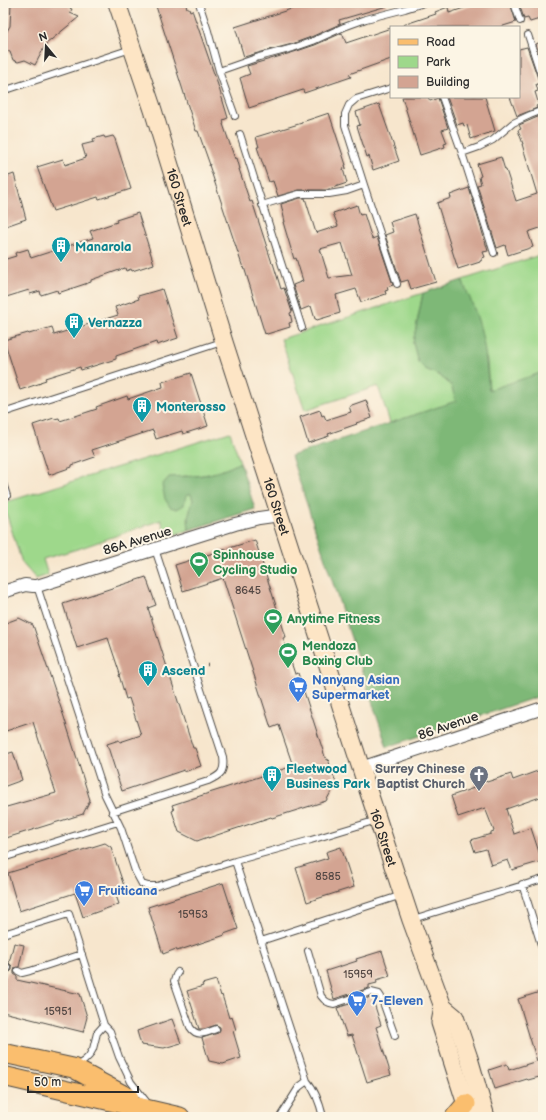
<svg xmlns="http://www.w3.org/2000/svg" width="546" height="1120" font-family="'Balsamiq Sans',sans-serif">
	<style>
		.green { fill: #9ed88b; stroke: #64825b }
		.forest { fill: #7eb877; stroke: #547251 }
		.building { fill: #d3a492; fill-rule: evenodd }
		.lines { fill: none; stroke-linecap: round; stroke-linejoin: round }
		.lane-casing { stroke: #4a4743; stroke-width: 8 }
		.street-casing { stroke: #4a4743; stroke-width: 14 }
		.secondary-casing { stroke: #4a4743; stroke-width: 19 }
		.primary-casing { stroke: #4a4743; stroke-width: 21 }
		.path { stroke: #4a4743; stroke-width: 2.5; stroke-dasharray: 1 3; stroke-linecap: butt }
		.lane { stroke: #fff; stroke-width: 6 }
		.street { stroke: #fff; stroke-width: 12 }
		.secondary { stroke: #fde5c5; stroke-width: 17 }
		.primary { stroke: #fabe6e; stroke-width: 19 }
		.labels { text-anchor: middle; stroke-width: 4; stroke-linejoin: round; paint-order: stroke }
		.number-label { font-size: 11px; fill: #554945 }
		.street-label { font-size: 13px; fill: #2b2b2b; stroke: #fcf5e5 }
		.culture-label { font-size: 13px; font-weight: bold; fill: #0d838f; stroke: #fcf5e5; text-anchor: start }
		.leisure-label { font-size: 13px; font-weight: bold; fill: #27864d; stroke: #fcf5e5; text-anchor: start }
		.shop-label { font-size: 13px; font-weight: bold; fill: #366cbe; stroke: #fcf5e5; text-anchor: start }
		.worship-label { font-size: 13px; font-weight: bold; fill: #5b616d; stroke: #fcf5e5; text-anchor: end }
	</style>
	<rect width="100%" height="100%" fill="#fcf5e5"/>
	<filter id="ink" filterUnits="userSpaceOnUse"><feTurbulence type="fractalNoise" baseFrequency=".025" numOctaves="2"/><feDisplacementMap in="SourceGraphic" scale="8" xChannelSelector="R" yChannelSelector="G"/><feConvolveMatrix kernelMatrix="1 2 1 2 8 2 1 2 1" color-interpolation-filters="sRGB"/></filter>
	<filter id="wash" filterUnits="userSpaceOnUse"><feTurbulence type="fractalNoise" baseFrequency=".012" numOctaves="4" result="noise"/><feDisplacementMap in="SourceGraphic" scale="16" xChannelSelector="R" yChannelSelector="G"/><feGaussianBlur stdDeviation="0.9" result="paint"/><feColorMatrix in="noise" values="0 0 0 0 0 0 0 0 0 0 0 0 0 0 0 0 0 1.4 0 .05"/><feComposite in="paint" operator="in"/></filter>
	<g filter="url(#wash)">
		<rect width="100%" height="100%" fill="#f7e6cd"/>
		<path class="green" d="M543 254V488L503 386 489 390 487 361 462 280Z
			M423 293 413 343 418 362 425 369 439 375 451 385 457 401 390 423 378 386 305 410 281 339Z
			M230 432 240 462C224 473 200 477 182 476L186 495 191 493 193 500 188 518 189 530 167 537 161 520 81 548 43 559 48 575 36 579 22 563 3 503Z"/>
		<path class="forest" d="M462 280C470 298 478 316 482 335 486 353 487 371 489 390L543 372V695L387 747 291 456 456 401 451 385 439 375 425 369 418 362 413 343 423 293Z
			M240 462 255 509 189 530 188 518 193 500 191 494 186 495 184 505 177 509 170 507 165 499 162 485 169 477C178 476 186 477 194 476 206 476 230 469 240 462Z"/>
		<g id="blocks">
			<path class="building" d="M11 3H71L69 8 72 9 70 13 79 17 46 44 35 65 25 60 18 62 13 60 10 52 3 48V38L10 26Z
				M155 3H185L187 8H189L190 11 192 10 219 88 228 118 223 120 224 124H223L235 159 237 158 240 169H239L250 202 252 201 272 263H273L281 289 284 288 292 312 290 313 292 322 289 323 290 327 267 334 266 333 265 334 244 267 243 268 209 165H210L198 131H196Z
				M310 3H386L387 6 339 20 340 24 311 37 292 44 258 53 244 57 235 27Z
				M479 3H510L516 22 500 27H403V25L436 14 435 12 448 7 449 13Z
				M519 3H543V18L530 22 528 18 524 19Z
				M391 28V59L349 74 351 77 304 93 303 90 249 108 240 78 250 74 247 66 294 52 315 45 342 33 346 43Z
				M543 41V66L536 44Z
				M527 47 540 84H536L538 91 535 92 539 105 536 106 537 108 517 116 510 97H519V49Z
				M402 97H428L430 101 438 98 448 128 442 130 447 143 444 144 445 147 420 155Z
				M447 97H485L495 131 471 139 467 125 464 126 463 123 457 125Z
				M379 104 399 161 373 170 369 156 367 157 357 126 360 125 356 112Z
				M329 113 346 165H345L346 168 343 169 347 183 326 190H299L278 196 273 181 269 182 257 147H259L256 137 302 123V122Z
				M540 116 543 127V227L528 232 533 247 508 255 505 245 497 248 477 185 481 184 479 177 481 176 477 164 501 157 505 170H506L516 201 537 194 522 144H523L518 130 521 129 519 125Z
				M104 136 105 138 113 136 115 139 131 189 99 199 98 197 53 211 37 167 63 159 65 165 86 158 82 145 94 142 93 139Z
				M14 174 26 219 3 227V178Z
				M469 188 488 251 483 252 485 257 482 258V260L480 261V262L458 269 437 203 451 198 450 195Z
				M300 198H305L316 233 338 226 333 213 357 205 360 215 364 214 372 239 377 237 393 285 387 287 388 290 385 291 386 294 362 302H361L356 289 336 295 340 313 317 320 316 319H315L311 306 301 310 293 285 303 281 296 258 294 259 283 222H285L281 204ZM342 243 352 275 329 278 320 249Z
				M138 213 154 264 132 271 131 269 126 271 125 268 91 280V282L58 293 57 290 41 295 40 291 30 294 29 290 3 298V260L16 256 15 253 28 249 31 258 93 238 90 231 117 222 116 220Z
				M415 214 436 282 411 289 408 280 401 282 385 235 393 232 390 222Z
				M162 289 178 338 157 345 156 342 116 356V359L81 370 80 367 45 378 46 380 40 382 41 383 20 390 4 340 28 333 29 334 52 327 54 335 118 315 115 307 139 299 138 296Z
				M191 373 208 426 183 434 182 431 156 439 153 430 92 450 95 457 72 465V467L49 475 33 425 54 418V419L59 418 60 421 97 409 96 407 127 396 128 399 163 387 162 382Z
				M366 400 372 418 356 423 357 424 328 434 329 436 308 443 300 417 320 410 322 416 324 415 326 420 351 412 349 406Z
				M255 540 286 637 283 638 295 674 298 673 326 760 328 759 336 783 326 801 272 818 271 817 208 838V837L197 841 179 832 172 811 174 810 172 805 293 766 279 725 271 728 223 578 183 591 175 565Z
				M146 577 156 605 148 608 193 748H195L201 766 184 772V770L122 791 107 744 119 740 120 742 141 735 129 698 126 699 119 675 120 674 108 638 77 648 63 604Z
				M19 618 33 625 64 717 90 800 83 814 3 839V808L56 793 33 722 3 732V624Z
				M13 752 22 780 3 787V755Z
				M543 769V796L506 809 514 834 531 828 542 861 512 870 508 860 491 865 486 849 475 852 471 840 491 834V832L494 831 485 808 458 817 451 796 474 788 473 785 486 781 487 782 511 774 513 780Z
				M105 843 111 847 125 889 115 893 119 904 83 917 75 893 19 911 8 873Z
				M341 847 354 887 307 902 296 868 328 858 326 852Z
				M223 883 238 929 224 934 225 935 177 951 176 949 163 954 148 907Z
				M14 943 24 945 19 967 15 968 14 971V974L17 976V980L80 994 87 1017 83 1032 3 1012V976H6L7 972H10L12 970V966L9 963Z
				M382 951 390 976 376 980 377 983 369 985V988L334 999 326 971 357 961 356 959Z
				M216 980 221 996 222 995 229 1018 232 1017 236 1030 233 1031 241 1058 223 1064 209 1061 202 1038 218 1033 220 1030V1027L216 1025 204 1029H199L187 991 203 986 202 984Z
				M543 991V1076L528 1080 527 1079 495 1089 489 1070 507 1064 509 1070 537 1061 518 999Z
				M371 997H372L381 1025 376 1027 391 1075 367 1082 352 1035 347 1036 337 1008Z
				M172 1019 181 1043 164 1048 141 1045 137 1031Z"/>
		</g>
	</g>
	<g filter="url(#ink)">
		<use href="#blocks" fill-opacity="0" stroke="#4a4743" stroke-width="1"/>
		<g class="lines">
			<defs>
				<path id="lane" d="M199 3 208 31 219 71 235 116
					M514 3 520 21
					M528 35 543 81
					M219 71 259 57 293 48 313 41 344 27 366 19 405 9 424 3
					M3 91 131 49
					M442 97 462 153 494 253
					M240 134 302 328
					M462 153 479 147 493 140 513 123 530 115 543 110
					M364 185 397 284
					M262 205 299 194H329L347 191 364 185 345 125V114L349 105 356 99 391 88
					M3 413 222 342
					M3 483 7 496
					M37 586 105 795 121 828 135 871 142 884 148 886H157L235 861 311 840 377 820
					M112 812 208 781C221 775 225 772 223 757L155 549
					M3 858 118 822
					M235 861 307 1081C316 1091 320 1104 323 1117
					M522 884 543 951
					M413 919 543 879
					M3 934 69 914 104 1025 110 1031 119 1057 131 1082 149 1105
					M261 941 402 895
					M308 951 321 996C325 1001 327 1003 334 1004L371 992 379 994 381 997 395 1036
					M3 965 8 968
					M18 971 22 973 30 971 82 954
					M178 972 176 975 174 981 190 1027C197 1038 206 1033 216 1029
					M76 1066 84 1061 89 1056 93 1049 97 1033 104 1025
					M280 1117 299 1087 307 1081"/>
				<path id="street" d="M3 592 25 585 33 586H37L235 524 259 518 280 515
					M361 768 543 708"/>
				<g id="secondary">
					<path id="s1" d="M117 3 153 110 224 342 367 787 411 920 443 1007 440 1023 470 1117"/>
					<path d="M443 1007 455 1017 469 1058 486 1117"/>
				</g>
				<path id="primary" d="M3 1053 73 1068 129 1098
					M3 1076 180 1117
					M455 1117 466 1104"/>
			</defs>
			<use href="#lane" class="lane-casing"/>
			<use href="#street" class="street-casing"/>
			<use href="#secondary" class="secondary-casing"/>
			<use href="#primary" class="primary-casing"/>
			<path class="path" d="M207 665H209
				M521 1117 529 1114"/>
			<use href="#lane" class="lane"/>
			<use href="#street" class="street"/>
			<use href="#secondary" class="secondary"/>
			<use href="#primary" class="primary"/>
		</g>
	</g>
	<defs>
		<symbol id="building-pin" viewBox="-11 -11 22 30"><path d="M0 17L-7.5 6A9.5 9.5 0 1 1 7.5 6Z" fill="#0f9aa8" stroke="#fcf5e5"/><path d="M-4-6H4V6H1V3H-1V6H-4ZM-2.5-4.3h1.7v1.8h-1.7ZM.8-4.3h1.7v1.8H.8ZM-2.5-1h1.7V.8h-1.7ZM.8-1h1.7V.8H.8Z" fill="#fff"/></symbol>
		<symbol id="stadium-pin" viewBox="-11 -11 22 30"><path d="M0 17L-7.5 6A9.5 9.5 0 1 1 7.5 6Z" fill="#2e9e5b" stroke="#fcf5e5"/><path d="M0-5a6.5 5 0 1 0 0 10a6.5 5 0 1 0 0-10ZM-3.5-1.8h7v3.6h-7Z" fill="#fff"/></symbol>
		<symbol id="supermarket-pin" viewBox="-11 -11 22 30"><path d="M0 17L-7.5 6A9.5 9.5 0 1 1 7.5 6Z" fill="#3f7fe0" stroke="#fcf5e5"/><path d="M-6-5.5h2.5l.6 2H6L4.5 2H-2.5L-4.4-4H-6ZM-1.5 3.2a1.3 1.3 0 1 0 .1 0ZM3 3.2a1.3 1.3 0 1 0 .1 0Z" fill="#fff"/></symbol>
		<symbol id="church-pin" viewBox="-11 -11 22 30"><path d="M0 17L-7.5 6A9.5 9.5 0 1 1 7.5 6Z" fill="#6b7280" stroke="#fcf5e5"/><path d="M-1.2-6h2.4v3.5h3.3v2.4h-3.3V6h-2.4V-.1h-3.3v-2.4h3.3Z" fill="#fff"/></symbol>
	</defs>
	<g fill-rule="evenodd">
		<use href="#building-pin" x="50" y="235" width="22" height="30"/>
		<use href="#building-pin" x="63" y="311" width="22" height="30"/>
		<use href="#building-pin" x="131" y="395" width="22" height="30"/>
		<use href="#stadium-pin" x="188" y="550" width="22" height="30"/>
		<use href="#stadium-pin" x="262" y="607" width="22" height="30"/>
		<use href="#stadium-pin" x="277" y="641" width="22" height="30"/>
		<use href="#building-pin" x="137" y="659" width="22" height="30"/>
		<use href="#supermarket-pin" x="287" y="675" width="22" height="30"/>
		<use href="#building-pin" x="261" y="764" width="22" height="30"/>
		<use href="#church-pin" x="468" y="764" width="22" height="30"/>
		<use href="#supermarket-pin" x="73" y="879" width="22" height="30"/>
		<use href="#supermarket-pin" x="346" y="989" width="22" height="30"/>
	</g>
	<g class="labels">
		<g class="number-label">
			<text x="248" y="594">8645</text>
			<text x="328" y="880">8585</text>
			<text x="193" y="918">15953</text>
			<text x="358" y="978">15959</text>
			<text x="58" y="1015">15951</text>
		</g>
		<g class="street-label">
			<text dy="5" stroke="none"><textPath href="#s1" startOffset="204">160 Street</textPath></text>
			<text dy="5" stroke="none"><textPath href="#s1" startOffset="528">160 Street</textPath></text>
			<text transform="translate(137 540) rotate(-17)" y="5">86A Avenue</text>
			<text transform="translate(448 725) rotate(-19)" y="5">86 Avenue</text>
			<text dy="5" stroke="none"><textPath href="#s1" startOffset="876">160 Street</textPath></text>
		</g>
		<g class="culture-label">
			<text x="75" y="251">Manarola</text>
			<text x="88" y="327">Vernazza</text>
			<text x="156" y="411">Monterosso</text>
			<text x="162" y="675">Ascend</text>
			<text x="286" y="773">Fleetwood<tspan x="286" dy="15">Business Park</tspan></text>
		</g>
		<g class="leisure-label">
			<text x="213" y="559">Spinhouse<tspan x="213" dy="15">Cycling Studio</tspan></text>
			<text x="287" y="623">Anytime Fitness</text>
			<text x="302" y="650">Mendoza<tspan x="302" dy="15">Boxing Club</tspan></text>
		</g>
		<g class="shop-label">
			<text x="312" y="684">Nanyang Asian<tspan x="312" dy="15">Supermarket</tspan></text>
			<text x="98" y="895">Fruiticana</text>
			<text x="371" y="1005">7-Eleven</text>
		</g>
		<g class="worship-label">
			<text x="465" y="773">Surrey Chinese<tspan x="465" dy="15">Baptist Church</tspan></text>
		</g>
	</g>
	<rect width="546" height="1120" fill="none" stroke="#fcf5e5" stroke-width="16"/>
	<rect x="390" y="26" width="130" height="72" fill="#fcf5e5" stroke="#a8a49b"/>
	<rect x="398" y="39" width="20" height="6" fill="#fabe6e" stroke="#a8a49b"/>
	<text x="426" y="46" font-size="12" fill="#2b2b2b">Road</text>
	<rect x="398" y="56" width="20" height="12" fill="#9ed88b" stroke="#a8a49b"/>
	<text x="426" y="66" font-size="12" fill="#2b2b2b">Park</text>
	<rect x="398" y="76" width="20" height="12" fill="#d3a492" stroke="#a8a49b"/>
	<text x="426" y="86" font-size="12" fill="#2b2b2b">Building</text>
	<g transform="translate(46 46) rotate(342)" stroke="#fcf5e5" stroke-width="3" paint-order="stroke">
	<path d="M0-3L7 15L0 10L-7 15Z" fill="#2b2b2b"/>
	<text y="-6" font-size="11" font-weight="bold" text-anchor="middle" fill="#2b2b2b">N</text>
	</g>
	<path d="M28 1086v6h110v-6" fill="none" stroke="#2b2b2b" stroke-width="2"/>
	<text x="34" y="1086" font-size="12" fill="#2b2b2b" stroke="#fcf5e5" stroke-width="3" paint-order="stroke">50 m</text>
</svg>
